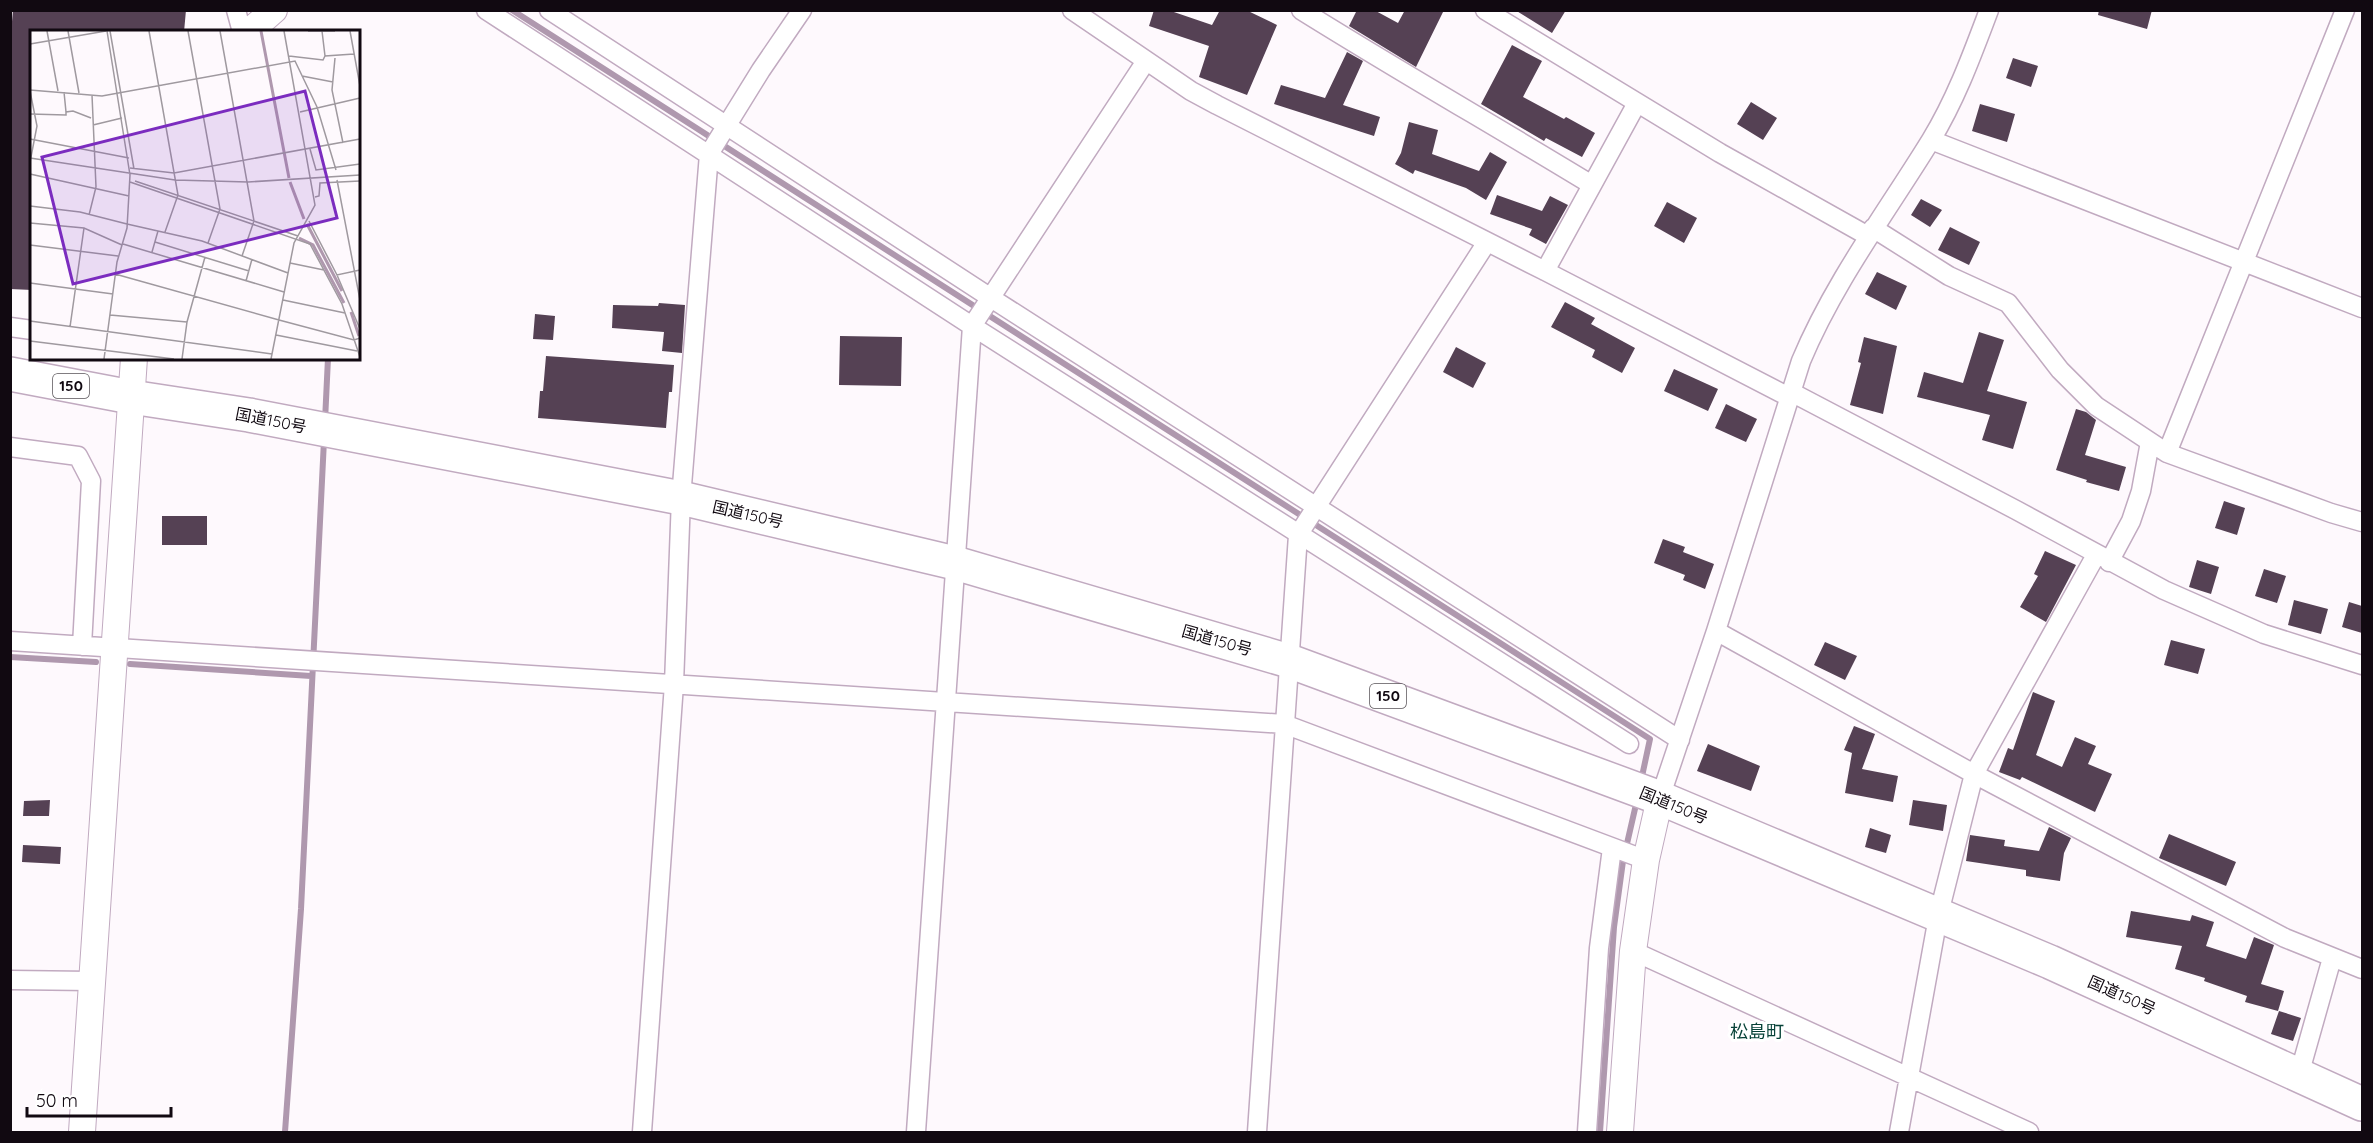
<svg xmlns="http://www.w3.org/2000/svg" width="2373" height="1143" font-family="Quicksand,'Noto Sans JP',sans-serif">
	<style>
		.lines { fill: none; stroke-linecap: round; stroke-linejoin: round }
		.stream { stroke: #af98ae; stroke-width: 6 }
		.building { fill: #554154 }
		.street-casing { stroke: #c1aac0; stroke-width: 21 }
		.secondary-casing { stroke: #c1aac0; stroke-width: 28 }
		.highway-casing { stroke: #c1aac0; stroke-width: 36 }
		.street { stroke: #fff; stroke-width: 18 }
		.secondary { stroke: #fff; stroke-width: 26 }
		.highway { stroke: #fff; stroke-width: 33 }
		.labels { text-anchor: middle; stroke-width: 6; stroke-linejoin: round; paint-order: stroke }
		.shield { fill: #fff; stroke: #585358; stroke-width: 1.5 }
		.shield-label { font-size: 15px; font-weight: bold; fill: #110911 }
		.street-label { font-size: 16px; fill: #110911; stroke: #fff }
		.neighbourhood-label { font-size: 18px; fill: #074238; stroke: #fff }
		.inset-river { fill: none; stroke: #af98ae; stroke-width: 3 }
		.inset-road { fill: none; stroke: #9f999f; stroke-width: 1.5 }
		.view { fill: #7b2cbf; fill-opacity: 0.15; stroke: #7b2cbf; stroke-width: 3 }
		.inset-edge { fill: none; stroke: #110911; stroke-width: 3 }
	</style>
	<rect width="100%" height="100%" fill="#fef9fd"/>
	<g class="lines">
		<path class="stream" d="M512 10 1650 739 1641 781
			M325 421 328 358
			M10 657 96 662
			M130 664 311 676
			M285 1132 301 909 324 440
			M1600 1132 1614 927 1623 861 1637 800"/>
	</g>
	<path class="building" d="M13 10H186L184 32H32V290L10 289V44Z
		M1154 10H1168L1212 25 1220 10H1246L1277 25 1247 95 1199 77 1209 46 1149 26Z
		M1357 10H1374L1398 23 1405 10H1444L1416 67 1349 26Z
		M1515 10H1566L1552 33Z
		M2099 10H2152L2147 29 2098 15Z
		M1512 45 1542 61 1523 97 1564 119 1566 117 1595 133 1582 157 1546 138 1544 141 1481 104Z
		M1347 52 1363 61 1343 105 1380 117 1374 136 1274 104 1281 85 1325 98Z
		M2013 58 2038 66 2031 87 2006 78Z
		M1751 102 1777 118 1763 140 1737 124Z
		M1980 104 2015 114 2007 142 1972 131Z
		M1409 122 1438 130 1432 154 1479 171 1490 152 1507 162 1486 200 1466 188 1415 170 1413 174 1395 164 1401 153Z
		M1497 195 1542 211 1550 196 1568 205 1546 244 1529 235 1532 229 1490 214Z
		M1921 199 1942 210 1930 227 1911 215Z
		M1667 202 1697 218 1684 243 1654 226Z
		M1950 227 1980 242 1969 265 1938 250Z
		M1877 272 1907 286 1896 310 1865 294Z
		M1565 302 1595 318 1591 324 1635 348 1622 373 1592 357 1595 350 1551 327Z
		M659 303 685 305 682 353 662 351 664 332 612 328 613 305 658 306Z
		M535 314 555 316 553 340 533 339Z
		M1979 332 2004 340 1987 391 2027 402 2013 449 1982 440 1990 415 1917 397 1924 372 1963 383Z
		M840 336 902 337 901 386 839 385Z
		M1864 337 1897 346 1883 414 1850 405 1861 363 1858 362Z
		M1456 347 1486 363 1473 388 1443 372Z
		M546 356 674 365 672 392H669L666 428 538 418 540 391H543Z
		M1674 369 1718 389 1708 411 1664 391Z
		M1726 404 1757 419 1746 442 1715 428Z
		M2076 409 2086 412 2096 420 2085 455 2126 467 2119 491 2086 482 2087 480 2056 470Z
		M2224 501 2245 508 2237 535 2215 528Z
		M162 516H207V545H162Z
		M1663 539 1685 547 1683 552 1714 564 1705 589 1683 580 1685 575 1654 563Z
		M2045 551 2076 565 2046 622 2020 607 2038 576 2034 574Z
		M2197 560 2219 567 2211 594 2189 587Z
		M2264 569 2286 576 2277 603 2255 596Z
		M2294 600 2328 609 2321 634 2288 625Z
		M2349 602 2362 606V633L2342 627Z
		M2171 640 2205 649 2198 674 2164 665Z
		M1825 642 1857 656 1845 680 1814 665Z
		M2033 692 2055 701 2036 755 2062 767 2075 737 2096 746 2088 764 2112 774 2095 812 2022 777 2020 780 1999 772 2008 748 2013 750Z
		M1854 726 1875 734 1862 769 1898 776 1893 802 1845 793 1852 753 1844 750Z
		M1708 744 1760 766 1751 791 1697 771Z
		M50 800 49 816H23L24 801Z
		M1913 800 1947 805 1943 831 1909 825Z
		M2049 827 2071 838 2064 853 2060 881 2026 876V870L1966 861 1970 835 2005 840 2004 846 2039 851Z
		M1870 828 1891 835 1886 853 1865 847Z
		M2169 834 2236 862 2226 886 2159 858Z
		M23 845 61 847 60 864 22 862Z
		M2131 911 2190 921 2192 915 2214 922 2206 946 2246 959 2254 937 2274 945 2261 984 2284 991 2278 1011 2245 1002 2247 996 2204 981 2205 978 2175 969 2182 946 2126 937Z
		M2279 1011 2301 1018 2293 1041 2271 1034Z"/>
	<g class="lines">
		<defs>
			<path id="street" d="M236 10 242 32
				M486 10 972 326 1629 744
				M549 10 991 298 1680 740
				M1072 10 1191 91 1217 105 1545 271 1789 397
				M1301 10C1397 70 1495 126 1592 185
				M1485 10 1720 153 1868 236
				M1931 140 2362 308
				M1873 228 1949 276 2008 303 2060 370 2096 406 2167 453 2331 513 2362 522
				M1545 271 1637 103
				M10 327 32 330
				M1791 392 2016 510 2164 590 2264 634 2362 665
				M10 447 78 456 91 481 82 646
				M2167 453 2345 10
				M2109 562 2131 521 2141 491 2150 442
				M1716 631 1974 774 2285 938 2362 969
				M10 641 1284 724 1646 860
				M1660 798 1716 631 1801 361C1834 282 1886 213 1931 140 1956 99 1972 55 1989 10
				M1633 951 2029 1132
				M10 980 91 981
				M2299 1075 2332 958
				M642 1132 674 684 681 498 709 154 761 70 802 10
				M916 1132 972 326 1146 61
				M1257 1132 1298 535 1487 242
				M1587 1132 1599 948 1612 848
				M1899 1132 1938 917 1974 774 2096 555"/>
			<path id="secondary" d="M249 32 274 10
				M82 1132 134 358
				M1620 1132 1633 951 1646 860 1660 798"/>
			<path id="highway" d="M10 374 131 397 249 415 681 498 955 563 1289 661 1660 798 2050 962 2362 1104"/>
		</defs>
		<use href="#street" class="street-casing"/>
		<use href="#secondary" class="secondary-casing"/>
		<use href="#highway" class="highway-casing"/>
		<use href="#street" class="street"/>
		<use href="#secondary" class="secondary"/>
		<use href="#highway" class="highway"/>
	</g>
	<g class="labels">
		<g class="shield">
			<rect x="53" y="374" width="36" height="24" rx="4.5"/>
			<rect x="1370" y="684" width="36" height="24" rx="4.5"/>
		</g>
		<g class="shield-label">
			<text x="71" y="391">150</text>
			<text x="1388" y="701">150</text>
		</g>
		<g class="street-label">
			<text transform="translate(271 420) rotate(11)" y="6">国道150号</text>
			<text transform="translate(748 514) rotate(13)" y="6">国道150号</text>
			<text transform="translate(1217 640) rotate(16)" y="6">国道150号</text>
			<text transform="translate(1674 805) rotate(22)" y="6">国道150号</text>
			<text transform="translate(2122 995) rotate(24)" y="6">国道150号</text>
		</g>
		<g class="neighbourhood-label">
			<text x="1757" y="1038">松島町</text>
		</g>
	</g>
	<g transform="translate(30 30)">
		<rect width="330" height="330" fill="#fef9fd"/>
		<path class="inset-river" d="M231 1 259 148M260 152 274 189M277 194 312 261M269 208 283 215 314 273M321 282 329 306"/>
		<path class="inset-road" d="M17 1 28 61M38 1 49 63M80 1 104 139M119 1 148 165 135 202M158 1 190 179 178 213M190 1 224 191 212 226M278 1H305M292 1 295 26M320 1 330 56M0 14 76 1M259 26 293 30 295 26 324 24M305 28 302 60 313 113M272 46 303 52M0 60 72 66 265 31 287 77 306 140M0 61 7 96 0 132M34 62 36 82M270 82 330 68M0 84 36 85V82L43 81 61 88M63 95 92 88M0 109 99 128M280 119 286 140 330 134M0 128 145 150 218 152 330 145M100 138 144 143 330 109M0 144 99 166M307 150 330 270M105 151 268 206M100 152 280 214 312 274 330 327M285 167 289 166 290 153 330 151M0 176 50 182 97 194M59 185 66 157 62 65M279 191 307 245 330 240M0 193 54 198 92 215M97 194 172 211 258 243M125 212 219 241M93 214 254 262M0 215 88 226M122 222 128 201M260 233 294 240M85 244 249 290 324 310 330 308M307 245 330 299M216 251 222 229M0 253 83 264M253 270 315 283M80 285 157 292M0 291 242 324M40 297 54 198M246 305 327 321M0 311 144 329M74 329 87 232 97 198 100 145 77 1M152 329 157 292 175 227M241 329 264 213 285 175 254 1"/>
		<path class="view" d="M275 61 307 188 43 254 12 127Z"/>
		<rect width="330" height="330" class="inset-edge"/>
	</g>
	<rect width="2373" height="1143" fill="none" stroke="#110911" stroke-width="24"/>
	<path d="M27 1107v9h144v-9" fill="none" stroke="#110911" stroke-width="3"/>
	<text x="36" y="1107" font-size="18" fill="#110911" stroke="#ffffff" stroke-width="4.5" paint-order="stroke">50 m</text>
</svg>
